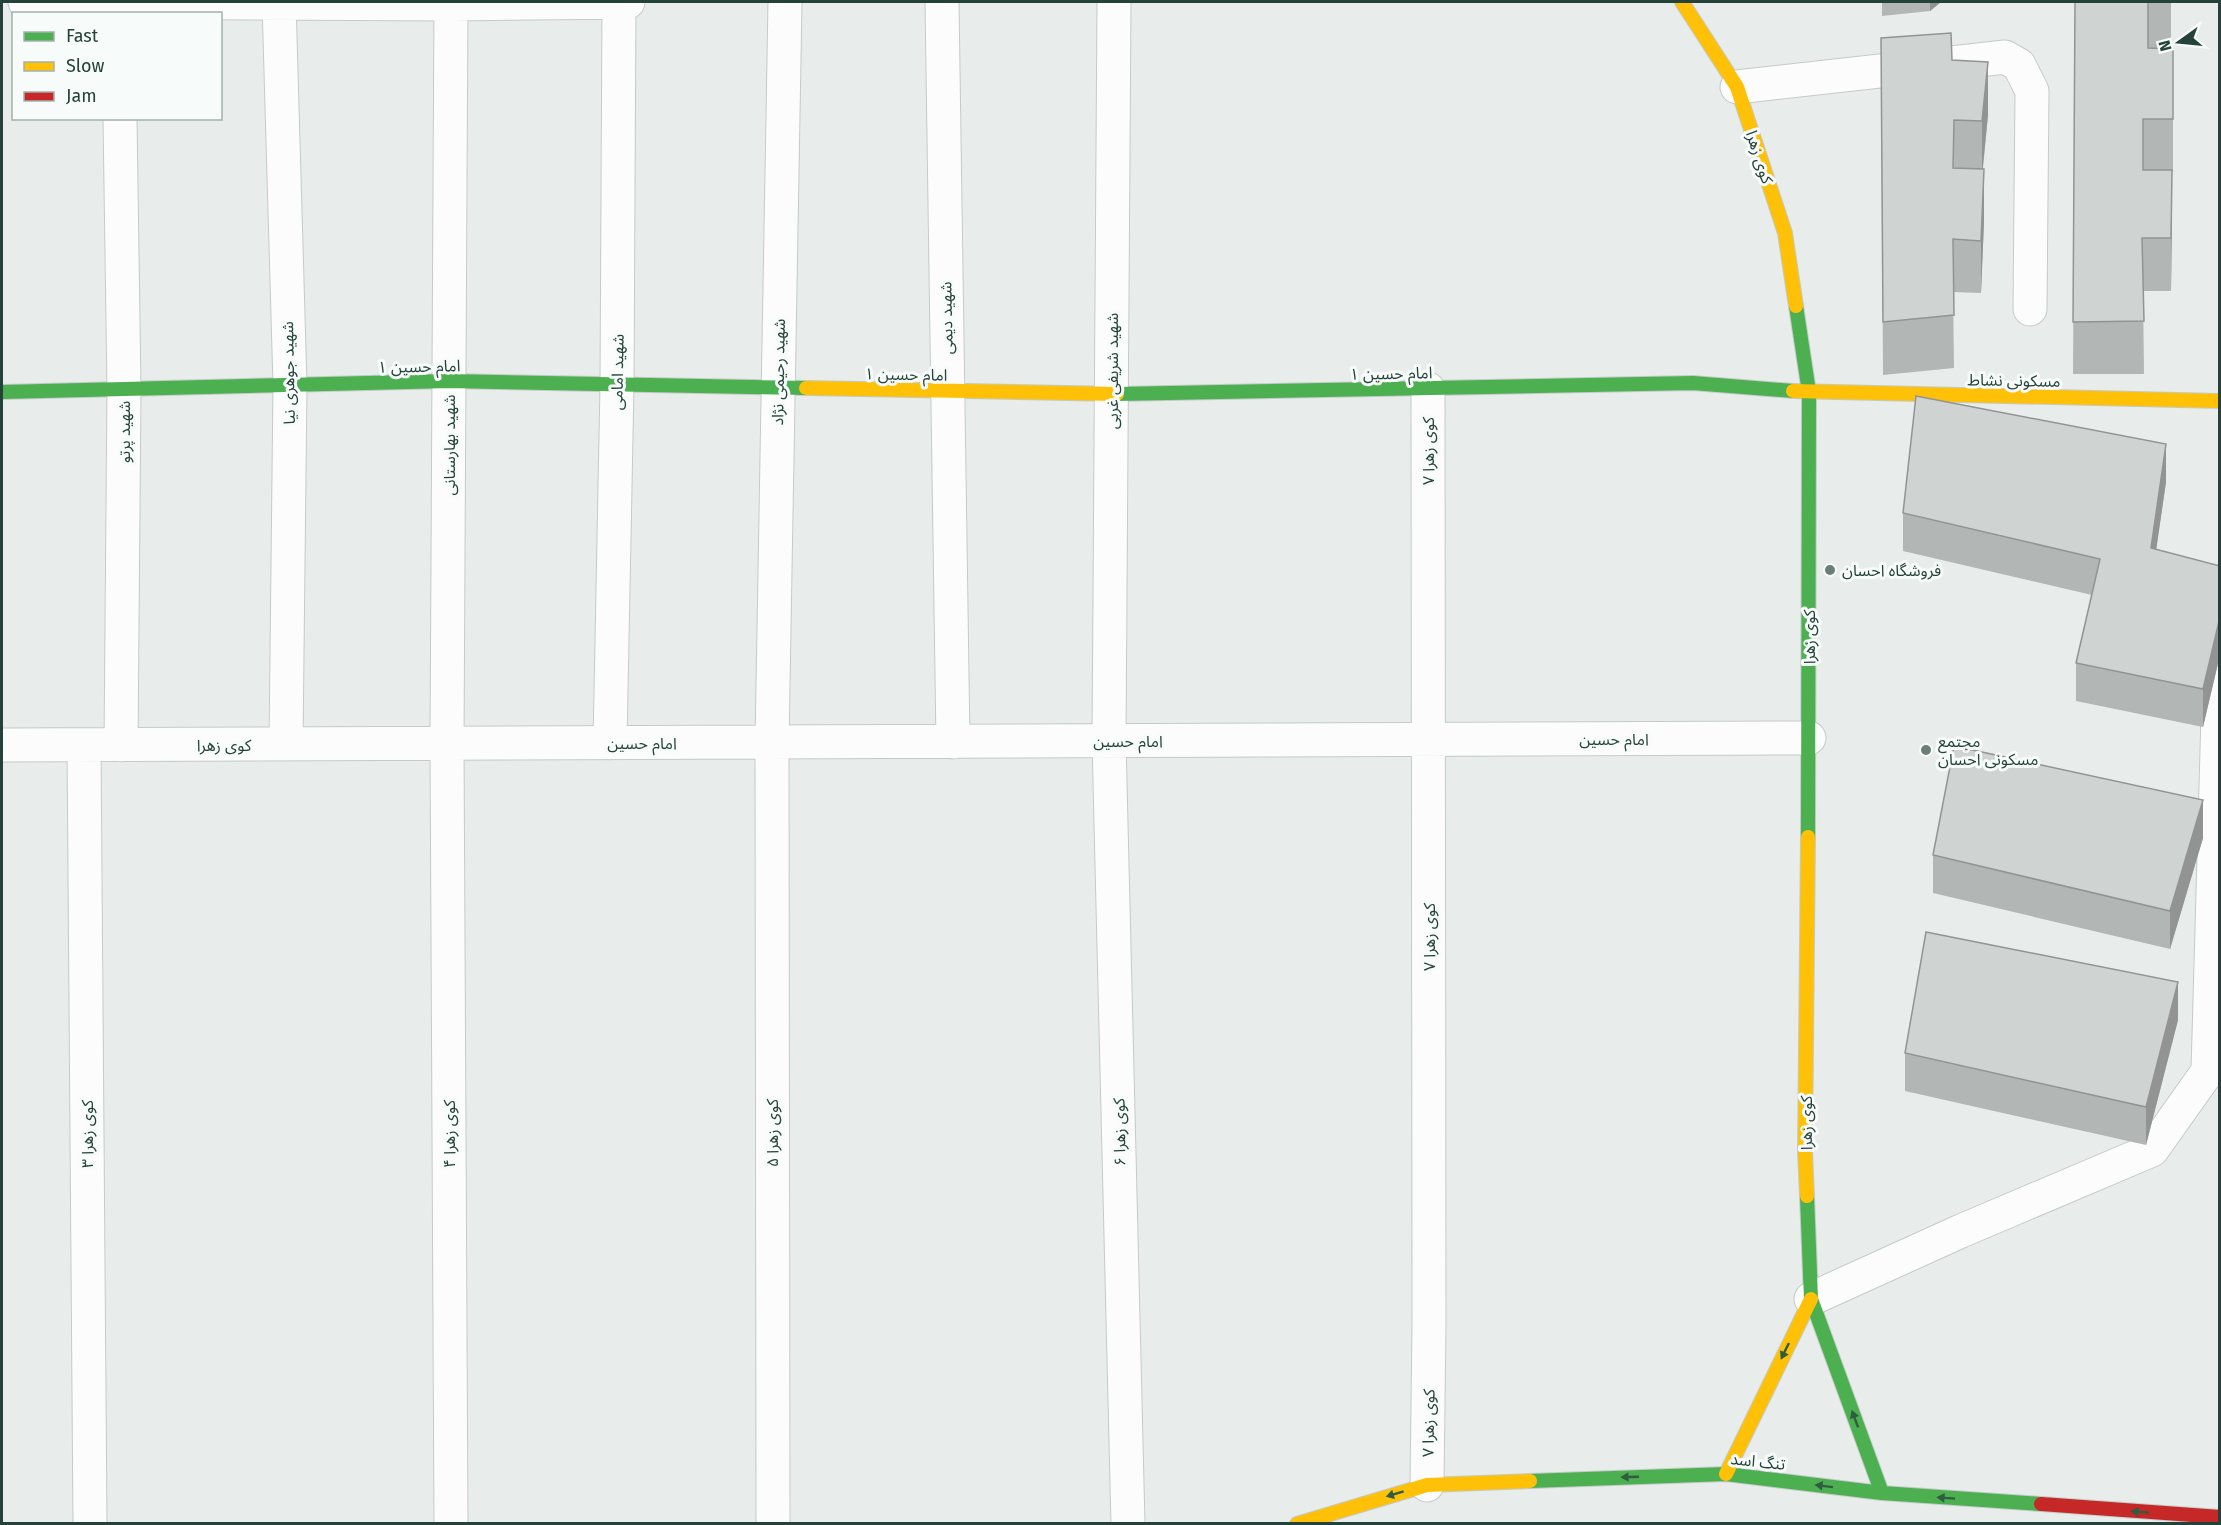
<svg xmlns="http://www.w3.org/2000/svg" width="2221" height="1525" font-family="'Fira Sans','Noto Sans Arabic',sans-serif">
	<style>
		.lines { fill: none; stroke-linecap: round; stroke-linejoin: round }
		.street-casing { stroke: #c5cac8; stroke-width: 35 }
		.fast-casing { stroke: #c3cbc8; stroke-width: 16 }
		.slow-casing { stroke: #c3cbc8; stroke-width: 16 }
		.jam-casing { stroke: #c3cbc8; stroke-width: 16 }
		.street { stroke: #fcfcfc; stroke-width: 33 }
		.fast { stroke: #4caf50; stroke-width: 14 }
		.slow { stroke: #ffc107; stroke-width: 14 }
		.jam { stroke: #c62828; stroke-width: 14 }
		.wall { fill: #b2b6b5 }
		.shaded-wall { fill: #919493 }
		.building { fill: #cfd4d2; stroke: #919493; stroke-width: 1.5 }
		.oneway { fill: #2e5d40 }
		.poi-dot { fill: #697e78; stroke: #f7fbf9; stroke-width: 2 }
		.labels { text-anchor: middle; stroke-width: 6; stroke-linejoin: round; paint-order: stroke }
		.street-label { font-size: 16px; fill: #24423a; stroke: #f7fbf9 }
		.poi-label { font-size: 16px; fill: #24423a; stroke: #f7fbf9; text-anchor: start }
	</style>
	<rect width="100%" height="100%" fill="#e8edeb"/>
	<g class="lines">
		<defs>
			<path id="street" d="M25 2 451 4 628 2
				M279 2 290 385 286 744
				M451 2 447 744 451 1524
				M942 2 953 742
				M1114 2 1109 741 1128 1524
				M1737 87 2005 57 2019 65 2032 91 2030 309
				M120 118 124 389 121 745
				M610 743 617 385 619 2
				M2 745 1809 738
				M84 745 90 1524
				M1811 1299 1961 1231 2152 1150 2208 1071 2220 644
				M1427 1485 1429 1323 1428 389
				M773 1524 772 742 785 2"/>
			<path id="fast" d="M1796 306 1809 392 1808 837
				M2 392 449 381 806 388
				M1117 394 1693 383 1793 391
				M1807 1196 1811 1299 1882 1493
				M1530 1481 1726 1474 1882 1493 2041 1504"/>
			<path id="slow" d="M1682 2 1737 87 1785 233 1796 306
				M806 388 1117 394
				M1793 391 2220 401
				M1807 1196 1805 1151 1808 837
				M1726 1474 1811 1299
				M1297 1524 1427 1485 1530 1481"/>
			<path id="jam" d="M2041 1504 2220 1517"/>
		</defs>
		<use href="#street" class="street-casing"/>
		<use href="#fast" class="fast-casing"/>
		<use href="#slow" class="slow-casing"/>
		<use href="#jam" class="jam-casing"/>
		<use href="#street" class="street"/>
		<use href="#fast" class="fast"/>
		<use href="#slow" class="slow"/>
		<use href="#jam" class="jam"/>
	</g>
	<path class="wall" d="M1882 2H1941L1930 11 1882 16Z
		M2075 2H2171V49L2173 101V172H2172L2171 291H2143L2144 374H2073Z
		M1881 38 1952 60 1988 115 1983 169 1984 222 1981 293 1953 292 1954 368 1883 375Z
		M2166 482 2156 549 2220 566V655L2203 727 2076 701V663L2092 595 1903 551V513Z
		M2203 838 2170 949 1933 893V855Z
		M2178 1020 2146 1145 1905 1091V1053Z"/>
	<path class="shaded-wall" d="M1930 2H1941L1930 11Z
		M1988 62V115L1982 174V121Z
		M1984 169V222L1981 293V241Z
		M2172 170V223L2171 291V238Z
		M2166 444V482L2151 586V548Z
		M2220 617V655L2203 727V689Z
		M2203 800V838L2170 949V911Z
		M2178 982V1020L2146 1145V1107Z"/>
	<path class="building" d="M2075 2H2171H2148V48L2173 49V119H2143V170H2172L2171 238H2142L2144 321 2073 322Z
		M1951 33 1952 60 1988 62 1982 121 1954 120 1953 168 1984 169 1981 241 1953 239 1954 315 1883 322 1881 38Z
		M1916 396 2166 444 2151 548 2220 566V617L2203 689 2076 663 2100 559 1903 513Z
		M1954 746 2203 800 2170 911 1933 855Z
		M1926 932 2178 982 2146 1107 1905 1053Z"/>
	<defs><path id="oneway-solid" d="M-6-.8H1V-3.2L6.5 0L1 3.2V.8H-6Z" transform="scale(1.5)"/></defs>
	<g class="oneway">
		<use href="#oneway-solid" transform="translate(1785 1351) rotate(116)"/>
		<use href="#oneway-solid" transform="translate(1855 1419) rotate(-110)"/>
		<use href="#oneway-solid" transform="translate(1630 1477) rotate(178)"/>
		<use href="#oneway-solid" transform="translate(1824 1486) rotate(-173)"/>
		<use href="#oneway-solid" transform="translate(1395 1494) rotate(163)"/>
		<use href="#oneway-solid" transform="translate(1946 1498) rotate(-176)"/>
		<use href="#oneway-solid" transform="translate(2140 1512) rotate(-176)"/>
	</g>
	<g class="poi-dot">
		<circle cx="1830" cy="570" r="6"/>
		<circle cx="1926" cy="750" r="6"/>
	</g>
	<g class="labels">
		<g class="street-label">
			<text transform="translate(1760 157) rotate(72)" y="6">کوی زهرا</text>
			<text transform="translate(946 318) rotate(-91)" y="6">شهید دیمی</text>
			<text transform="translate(419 366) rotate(-1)" y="6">امام حسین ۱</text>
			<text transform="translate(1112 371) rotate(-90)" y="6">شهید شریفی غربی</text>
			<text transform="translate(617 372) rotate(-89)" y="6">شهید امامی</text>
			<text transform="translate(778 372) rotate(-89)" y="6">شهید رحیمی نژاد</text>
			<text transform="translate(288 373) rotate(-91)" y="6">شهید جوهری نیا</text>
			<text transform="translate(1391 373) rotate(-1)" y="6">امام حسین ۱</text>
			<text transform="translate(906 374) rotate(1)" y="6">امام حسین ۱</text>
			<text transform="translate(2014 380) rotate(1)" y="6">مسکونی نشاط</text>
			<text transform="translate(124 432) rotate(-90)" y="6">شهید پرتو</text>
			<text transform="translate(449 445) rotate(-90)" y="6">شهید بهارستانی</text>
			<text transform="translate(1428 451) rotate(-90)" y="6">کوی زهرا ۷</text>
			<text transform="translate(1809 637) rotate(-90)" y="6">کوی زهرا</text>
			<text x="1614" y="745">امام حسین</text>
			<text x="1128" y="747">امام حسین</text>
			<text x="642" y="749">امام حسین</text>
			<text x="224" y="751">کوی زهرا</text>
			<text transform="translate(1429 937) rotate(-90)" y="6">کوی زهرا ۷</text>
			<text transform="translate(1806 1123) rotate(-90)" y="6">کوی زهرا</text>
			<text transform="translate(1119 1132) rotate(-91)" y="6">کوی زهرا ۶</text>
			<text transform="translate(772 1133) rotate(-90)" y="6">کوی زهرا ۵</text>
			<text transform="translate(87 1134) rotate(-90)" y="6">کوی زهرا ۳</text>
			<text transform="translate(449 1134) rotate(-90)" y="6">کوی زهرا ۴</text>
			<text transform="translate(1428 1423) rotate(-89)" y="6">کوی زهرا ۷</text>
			<text transform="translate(1758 1461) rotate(6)" y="6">تنگ اسد</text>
		</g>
		<g class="poi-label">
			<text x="1842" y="576">فروشگاه احسان</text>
			<text x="1938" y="747">مجتمع<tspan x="1938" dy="18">مسکونی احسان</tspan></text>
		</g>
	</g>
	<rect width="2221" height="1525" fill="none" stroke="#24423a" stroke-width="6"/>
	<rect x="12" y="12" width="210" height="108" fill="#f7fbf9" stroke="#a3b1ad" stroke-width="1.5"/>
	<rect x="24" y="32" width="30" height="9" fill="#4caf50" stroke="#a3b1ad" stroke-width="1.5"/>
	<text x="66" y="42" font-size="18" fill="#24423a">Fast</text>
	<rect x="24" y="62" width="30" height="9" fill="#ffc107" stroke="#a3b1ad" stroke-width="1.5"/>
	<text x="66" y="72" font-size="18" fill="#24423a">Slow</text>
	<rect x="24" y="92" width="30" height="9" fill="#c62828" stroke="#a3b1ad" stroke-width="1.5"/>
	<text x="66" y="102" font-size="18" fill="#24423a">Jam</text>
	<g transform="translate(2179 42) rotate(255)" stroke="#f7fbf9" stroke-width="4.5" paint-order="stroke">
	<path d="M0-4.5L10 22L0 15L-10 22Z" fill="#24423a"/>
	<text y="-9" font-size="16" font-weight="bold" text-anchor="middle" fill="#24423a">N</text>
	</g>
</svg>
